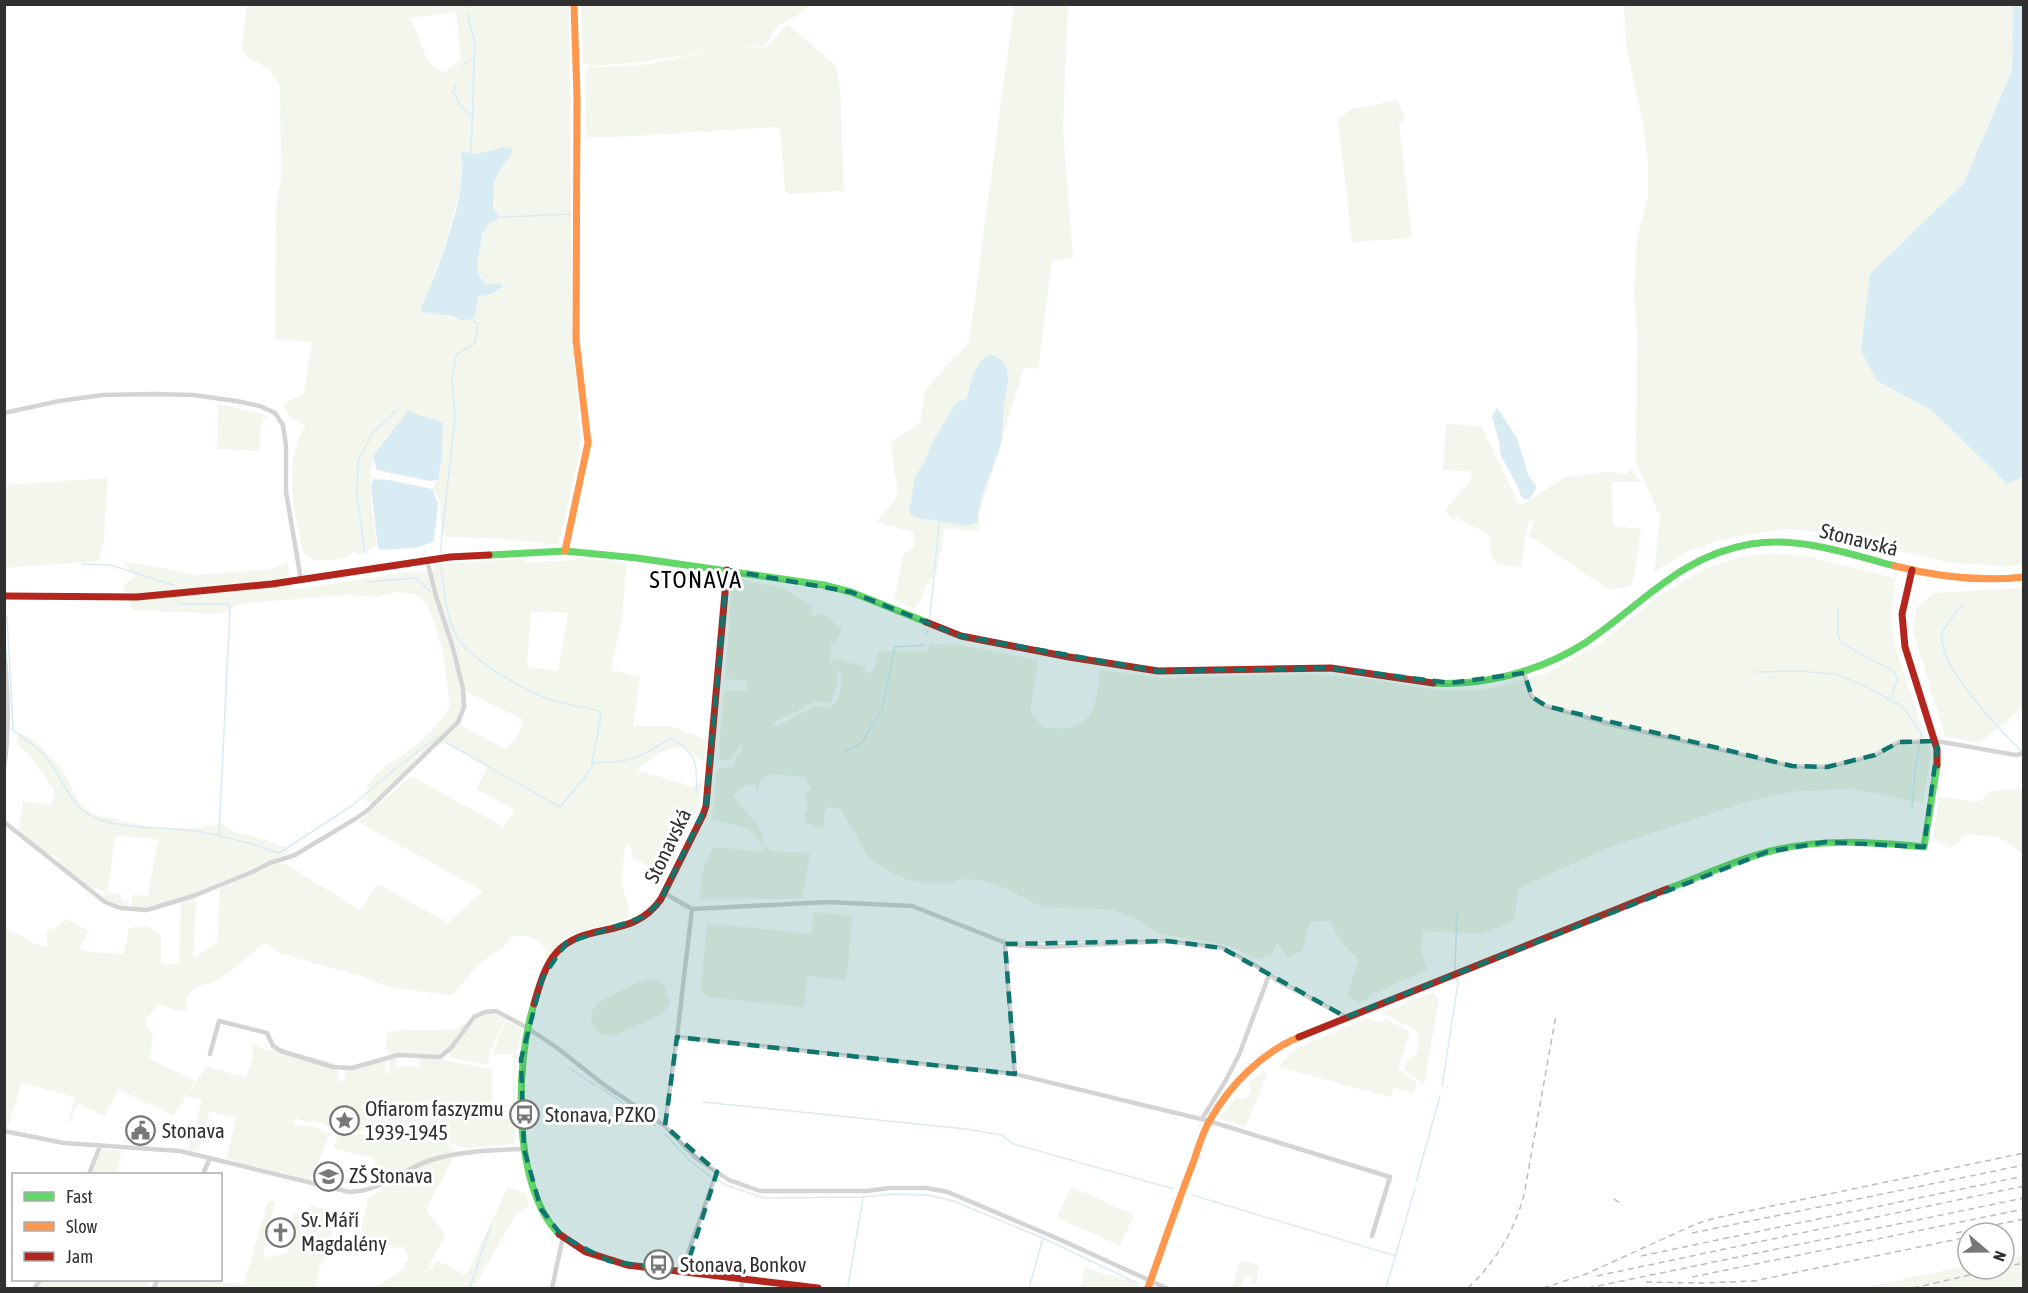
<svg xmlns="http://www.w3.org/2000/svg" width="2028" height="1293" font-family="'Asap Condensed',sans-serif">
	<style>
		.green { fill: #f2f6ec; fill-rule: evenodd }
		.water { fill: #d9ebf3 }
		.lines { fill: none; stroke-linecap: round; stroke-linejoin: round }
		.stream { stroke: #d9ebf3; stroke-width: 1.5 }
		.street { stroke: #d4d4d4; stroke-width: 4.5 }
		.fast { stroke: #63d668; stroke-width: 7 }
		.slow { stroke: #ff974d; stroke-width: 7 }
		.jam { stroke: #b3261e; stroke-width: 7 }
		.rail { stroke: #bcbcbc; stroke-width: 1.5; stroke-dasharray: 6 4.5; stroke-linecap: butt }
		.marked { fill: #0f766e; fill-opacity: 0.2; stroke: #0f766e; stroke-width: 4.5; stroke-dasharray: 12 8; stroke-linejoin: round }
		.labels { text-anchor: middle; stroke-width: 6; stroke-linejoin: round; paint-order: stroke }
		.street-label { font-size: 21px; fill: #303030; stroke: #fff }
		.poi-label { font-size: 21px; fill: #303030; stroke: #fff; text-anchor: start }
		.quarter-label { font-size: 24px; letter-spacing: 1.5px; fill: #000; stroke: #fff }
	</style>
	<rect width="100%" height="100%" fill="#fff"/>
	<path class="green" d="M247 5H569L572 333 580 427 579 456 558 546 555 544 487 538 445 537 440 518 441 502 432 489C444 470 442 445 443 423L405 417C395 427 382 441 375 454 366 471 373 523 377 544L360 555 353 552C341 562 317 564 304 555 294 511 282 467 305 425L292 419 282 405 304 393 312 342 275 339 276 208 281 179V159L280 88C271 59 250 67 242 48ZM456 12 461 60 443 73 428 62 411 18ZM512 149 497 175 493 189 494 210 482 234 477 269 486 285 498 283 504 286 492 294 478 295 462 321 421 308C434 277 445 248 453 215 459 194 468 174 460 151L475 154Z
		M581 5H809L797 16 779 24 764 47 734 44 765 49 788 24 837 67 841 100 844 191 789 194 785 191 780 128 778 127 617 137H586L585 79 586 72 590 67 643 65 729 48 642 62 591 66 583 63Z
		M1014 5H1068L1063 128 1073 257 1052 261 1038 369 1024 367 979 516 980 528C970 535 955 526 944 530L937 572 927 583 922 598 914 609 894 600 903 555 915 545 913 532 876 522 898 496 891 442 920 423 925 390 969 343Z
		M1624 5H2013L2012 69 1963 184 1870 274 1877 381 1933 411 2007 484 2023 476V564L2009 567 1946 562 1807 530 1781 529 1720 540 1688 551 1654 572 1660 516 1636 463 1637 333 1634 294 1637 237 1648 198V163L1643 124 1626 47Z
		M1397 100 1405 117 1404 121 1399 122 1412 238 1352 242 1338 119 1350 110Z
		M215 404 261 413 271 419 262 418 259 451 217 449 218 406Z
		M1446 424 1481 426 1520 506 1565 477 1607 472 1627 474 1630 468 1642 482H1612L1613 526 1641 529 1634 580 1631 585 1609 590 1529 536 1534 520 1528 522 1521 567 1499 565C1490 557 1489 548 1491 536L1456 517 1454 520 1444 511 1472 479 1471 471 1443 470Z
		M108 478 104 539 99 561 5 568V485Z
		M1768 553 1806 556 1896 578 1891 615 1895 647 1931 754 1923 803 1853 789 1797 791 1749 801 1615 845 1519 888 1514 920 1483 934 1423 931 1421 950 1427 970 1370 995 1366 1001 1359 1002 1346 996 1359 960 1341 942 1330 921 1310 922 1302 951 1288 958 1277 943 1272 955 1256 959 1227 945 1160 934 1140 921 1114 910 1042 907 1007 889 982 880 960 879 947 884H929L908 880 887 870 869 858 840 808 827 807 824 813V828L820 829 806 823 804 816 808 808 805 796 811 788 804 777 772 774 762 778 757 791 756 785C746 784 738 789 733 797L758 825 765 845 771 851 810 853 802 899H701L699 897 704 866 714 847 764 852 765 845 759 842C752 823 729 825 712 820L717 769 734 767 736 756 742 751V744L729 761 719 760 720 737 724 690 746 691 748 681 725 679 731 592 732 585 737 579 783 588 810 605 813 616 823 614 842 629 837 641 830 645 832 649 829 660 831 663 834 658 864 667 867 674 874 670 878 651H927L930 644 961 645 1038 660 1030 712 1044 728C1052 728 1061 729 1068 728 1096 724 1098 693 1100 670L1163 678 1312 674 1369 679 1437 690H1483L1547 673 1603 642 1653 600 1700 571 1733 559ZM836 670 842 674C841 688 841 700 829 708L815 706 778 726 771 723 802 709 814 701 831 703 838 684Z
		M581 558 627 563 622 618 611 670 640 677 633 726H671L707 740 704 762 679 746 658 754 636 771 659 776 692 787 703 780 699 805 658 884 651 881 647 866 633 857 628 844 625 847 621 883 629 906 628 918 564 938 546 961 545 954 550 945 544 948C535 935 526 935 511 937L505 946 479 964 453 995 392 988 358 975 282 954 264 943 230 972 214 982 194 988 185 999 188 1011 174 1010 159 1004 145 1021 153 1036 150 1059 195 1081 174 1116 119 1089 105 1116 78 1104 74 1111 72 1120 68 1122 75 1097 22 1083 7 1128 5 1127 4 926 33 943 45 947 47 944 46 931 55 928 65 919 89 931 79 949C91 954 110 952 124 954L129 928 148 926 161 936V964H179L181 901 195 897 196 905 193 958 218 942 219 889 274 864 284 863 360 910 378 884 448 923 483 891 358 822 411 776 504 827 515 810 476 789 488 766 446 742 417 757 405 776 370 805C368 798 366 793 368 786 374 771 394 761 406 752 420 742 446 719 450 704L443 652 432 616 426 603 416 594 396 592 375 597 347 595 256 602 238 605 219 614 133 610 123 586 135 577 123 562 143 564 197 575 272 569 283 564 287 559 292 590 413 571 433 572 436 564 523 559 527 563C538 561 574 562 581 558ZM531 612 568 613 558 671 527 667ZM465 691 524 720 516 738 506 749 460 725 467 706Z
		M2023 588V708L1979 743 1945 736 1913 631 1916 609 1933 593Z
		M19 731 37 743 61 768 78 800 91 814 151 827 188 829 223 824 234 832 246 834 286 847 290 852 199 892 183 896 153 908 132 907V895L148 896 158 839 115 836 108 893 122 895V901H129L128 907 115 905 103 898 105 891 95 888 94 890 98 894H97L59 864 61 860 53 855 50 858 19 830 23 801 52 805 54 790 30 756 17 744Z
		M2023 789V854L2002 838 1968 834 1951 848 1933 839 1939 797 1979 802 1991 791Z
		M814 912 853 916 846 980 807 976 804 1007 707 997 701 992 707 923 811 934Z
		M649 979 657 980 664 985 670 1001 667 1008 661 1014 614 1036 599 1033C577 1010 604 999 622 990 631 986 639 981 649 979Z
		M1433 992 1434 994 1439 999 1424 1085 1404 1069C1406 1059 1413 1059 1417 1052 1420 1047 1417 1037 1419 1031L1382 1013Z
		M491 1013 506 1018 491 1049 488 1065 452 1058 447 1049 435 1056 437 1059 492 1069V1109L516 1121 514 1144 466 1148 439 1139 417 1135 333 1129 315 1121 306 1123 296 1118 293 1123 295 1125 313 1127 330 1133 312 1177 309 1180 282 1173 281 1170 280 1173 226 1159 236 1118 210 1111 198 1152 188 1150 202 1100 186 1097 207 1066 246 1078 253 1057 252 1041 264 1050 281 1049 335 1063 339 1076 337 1082 344 1080 346 1070 385 1061V1073L390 1074 389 1059 396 1058V1066L419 1067V1059H423L411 1054H391L386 1048 387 1032C409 1028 433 1031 456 1030L462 1023 468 1027C474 1018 480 1016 491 1013Z
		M1367 1018 1382 1023 1385 1019 1410 1032 1398 1068 1417 1083 1414 1094 1394 1088 1390 1097 1278 1067 1295 1049Z
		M506 1021 522 1028C515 1057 514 1082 516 1112L513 1109V1054H492Z
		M1265 1071 1267 1074 1246 1126 1243 1127 1233 1122H1226L1221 1116 1236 1097 1241 1099 1248 1097 1251 1090 1248 1083Z
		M337 1133 422 1139 450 1145 454 1148 455 1153 452 1156 451 1162 426 1209 429 1215 444 1231V1237L428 1268 431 1270 437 1261 466 1275 508 1187 527 1194 528 1208 516 1214 478 1280 476 1288H373L401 1271 409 1258 403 1245 400 1249 387 1244 358 1247 368 1197 381 1191 382 1185 370 1186 371 1173 375 1161 373 1158 333 1148 338 1135 335 1134Z
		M101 1150H122L116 1174H91Z
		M1071 1187 1134 1215 1120 1246 1057 1218Z
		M268 1201 275 1202 263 1254 268 1258 287 1253 293 1235 289 1233 294 1213C302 1214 306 1211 311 1205L329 1211 335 1209 330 1227 332 1232 328 1257 320 1266 315 1288H158L156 1284 158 1280H189L244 1284Z
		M2023 1255V1288H1861L1968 1266V1269H2004V1259Z
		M1241 1260 1260 1266 1255 1284 1251 1283 1252 1278 1246 1276 1241 1288H1231Z
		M1085 1266C1102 1276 1121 1276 1139 1283L1138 1288H1080Z
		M43 1280H151L147 1288H38Z"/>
	<path class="water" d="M2013 5H2024V476L2007 484 1933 411 1877 381 1861 351 1870 274 1963 184 2012 70Z
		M507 147 513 149 511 154 497 175 494 183 493 207 499 217 497 220 488 224 482 234 477 269 481 278 486 285 498 283 504 286 492 294 478 296 475 317 462 321 452 316 422 312 421 308C436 276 472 183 460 151L475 154Z
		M989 355C1016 360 1007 384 1004 405 1002 419 1004 433 1000 447 992 471 978 497 977 523L965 526 914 517 909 512 915 477 925 461 931 445 952 409 959 401 967 399C970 385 975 361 989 355Z
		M1497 408 1517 438 1529 477 1536 485V489L1530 498 1525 500 1521 496 1517 485 1501 456 1499 441 1492 416Z
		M408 411 443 423 442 458 438 480 429 481 377 470 373 458 375 453Z
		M373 479 389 480 432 489 438 503 434 541 420 547 383 550 378 549 371 487Z"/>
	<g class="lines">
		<path class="stream" d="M465 6 466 4
			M467 12 475 44 471 154
			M463 66 473 57
			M456 85 453 92 462 107 471 115
			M500 217 571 214
			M365 553 357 495 358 461 372 434 398 409
			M440 554 455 418 452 379 456 355 475 343 478 324 469 318
			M82 564 110 565 174 585
			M441 564C443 586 446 615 456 635 467 658 523 689 546 698 563 704 582 707 599 711L601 716 592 763C632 762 637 759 671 738 697 753 698 764 696 792
			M368 582 416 578 430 591
			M177 602 181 604H228L230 607 219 835
			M1963 604C1957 612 1944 625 1942 635 1938 666 2001 731 2022 752
			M1838 608V635L1841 643 1893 671 1898 680 1890 699
			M7 616 13 730C23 738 36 746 45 756 59 772 70 804 88 814 116 831 164 826 195 831 224 835 252 844 279 853L353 805 395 769 437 737
			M930 617 939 522
			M926 635 927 631
			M1755 672 1799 671 1835 674 1863 685 1898 704 1906 711 1922 735 1921 740
			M445 742 560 807 589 772 592 765
			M843 752 861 744 882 710 895 647 924 645
			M1912 808 1915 771 1920 744
			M1455 970 1457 911
			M569 1068 596 1086
			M1442 1086 1458 983 1456 978
			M601 1088 656 1126
			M703 1102 966 1129 1002 1135 1013 1144 1174 1189
			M665 1134 689 1160 711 1177
			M717 1180 728 1186 765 1198 863 1197 892 1194 929 1195 953 1201 1043 1238 1137 1283
			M1416 1182 1440 1096
			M1192 1195 1396 1256
			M848 1286 863 1198
			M470 1288 491 1225
			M1029 1288 1043 1238
			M1386 1288 1415 1188"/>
		<path class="street" d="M4 413 59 401 103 395 154 394 193 395 236 401 260 406 275 413 283 425 286 446V492L301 580
			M4 649C8 688 10 729 4 768
			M1524 673 1532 697 1546 706 1614 725 1792 766 1827 767 1875 755 1899 742 1936 741 2016 755 2024 753
			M4 822 105 902 120 908 147 910 196 895 252 872 270 863 295 855 355 819 368 810 458 722 464 707 463 689 453 648 436 596 427 560
			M664 893 692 909 677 1037 1015 1074 1209 1121 1390 1177 1372 1236
			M692 909 828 902 912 906 1011 945 1046 947 1167 941 1222 948 1258 967 1278 981 1346 1017
			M1005 943 1015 1074
			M210 1054 219 1021 267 1033 273 1046 281 1051 333 1067 352 1068 398 1055 440 1057 451 1048 474 1017 485 1012 496 1011 526 1027 556 1047 603 1084 665 1126 696 1158 729 1180 760 1191H867L889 1188H926L948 1192 1061 1240 1166 1288
			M1202 1119 1226 1080 1239 1055 1269 975
			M665 1126 677 1037
			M4 1131 64 1143 180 1151 349 1192C380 1192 403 1169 431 1160 461 1151 493 1150 524 1149
			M89 1174 100 1146
			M203 1174 210 1158
			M685 1272 689 1250 717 1172
			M35 1288 40 1280
			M154 1288 157 1280
			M552 1288 563 1237
			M741 1288 743 1279"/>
		<path class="fast" d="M489 555 565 551 637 558 824 585 851 592 926 622
			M1433 683C1485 686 1541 671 1585 643 1642 605 1679 556 1751 544 1799 536 1849 554 1895 566
			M1667 889C1700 877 1733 861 1767 852 1819 838 1871 842 1924 847L1937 765
			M534 1004C515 1065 512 1186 559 1234"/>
		<path class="slow" d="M565 551 588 443 576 340 577 97 574 4
			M1895 566C1938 577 1980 582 2024 577
			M1148 1288C1163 1246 1177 1204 1193 1163 1198 1149 1202 1133 1210 1120 1230 1085 1261 1053 1299 1037"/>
		<path class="jam" d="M1912 570 1902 614 1905 647 1937 749V765
			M4 596 137 597 272 584 450 557 489 555
			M926 622 961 636 1069 657 1158 671 1331 668 1433 683
			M534 1004C539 987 544 967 556 953 585 920 632 941 661 899L703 815 706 806 727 570
			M1299 1037 1667 889
			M559 1234 586 1252 627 1265 818 1288"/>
		<path class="rail" d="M1614 1199 1620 1203
			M1692 1233 2024 1165
			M1956 1233 2024 1219
			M1641 1256 2024 1176
			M2004 1267 2024 1263
			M1597 1276 2024 1186
			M1692 1277 2024 1209
			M1646 1282 1703 1283 1754 1281 1968 1237
			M1468 1288C1496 1261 1514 1232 1524 1195L1556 1015
			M1543 1288 1586 1274 1696 1224 1715 1218 2024 1153
			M1588 1288 2024 1198
			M1913 1288 1996 1269"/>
	</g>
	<path class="marked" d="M727 570 851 592 961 636 1158 671 1331 668 1450 683 1524 673 1532 697 1546 706 1792 766 1827 767 1875 755 1899 742 1936 741 1937 749 1924 847 1825 842 1767 852 1346 1017 1222 948 1167 941 1005 944 1015 1074 677 1037 665 1126 717 1172 685 1272 609 1261 563 1237 541 1209 524 1149 521 1059 542 979 566 943 646 916 661 899 706 806Z"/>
	<defs>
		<symbol id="bus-ring" viewBox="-11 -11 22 22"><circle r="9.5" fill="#fff" stroke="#787878" stroke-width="1.5"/><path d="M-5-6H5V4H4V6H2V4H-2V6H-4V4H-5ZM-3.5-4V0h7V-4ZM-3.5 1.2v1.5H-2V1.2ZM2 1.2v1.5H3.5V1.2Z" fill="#787878"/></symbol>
		<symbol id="sight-ring" viewBox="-11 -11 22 22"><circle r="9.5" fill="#fff" stroke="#787878" stroke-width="1.5"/><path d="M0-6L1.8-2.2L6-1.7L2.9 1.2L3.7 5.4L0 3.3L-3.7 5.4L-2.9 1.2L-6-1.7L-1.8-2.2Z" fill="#787878"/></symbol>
		<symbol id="civic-ring" viewBox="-11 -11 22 22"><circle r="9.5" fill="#fff" stroke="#787878" stroke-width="1.5"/><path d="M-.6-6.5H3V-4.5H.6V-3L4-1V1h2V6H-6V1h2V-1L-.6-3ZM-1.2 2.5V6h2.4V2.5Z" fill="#787878"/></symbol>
		<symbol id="school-ring" viewBox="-11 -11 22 22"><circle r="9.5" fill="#fff" stroke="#787878" stroke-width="1.5"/><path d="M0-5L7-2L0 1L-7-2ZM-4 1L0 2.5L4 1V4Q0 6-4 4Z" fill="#787878"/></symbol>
		<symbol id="church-ring" viewBox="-11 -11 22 22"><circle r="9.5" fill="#fff" stroke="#787878" stroke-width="1.5"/><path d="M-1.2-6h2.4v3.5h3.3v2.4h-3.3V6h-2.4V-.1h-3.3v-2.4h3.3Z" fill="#787878"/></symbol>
	</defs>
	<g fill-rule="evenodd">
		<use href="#bus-ring" x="508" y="1098" width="33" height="33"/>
		<use href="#sight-ring" x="328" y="1104" width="33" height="33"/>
		<use href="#civic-ring" x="124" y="1114" width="33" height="33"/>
		<use href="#school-ring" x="312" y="1160" width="33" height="33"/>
		<use href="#church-ring" x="264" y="1216" width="33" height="33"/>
		<use href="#bus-ring" x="642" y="1248" width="33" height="33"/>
	</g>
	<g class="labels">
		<g class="street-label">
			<text transform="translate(1859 540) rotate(14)" y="7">Stonavská</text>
			<text transform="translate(668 846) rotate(-64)" y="7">Stonavská</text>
		</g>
		<g class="poi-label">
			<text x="365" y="1116">Ofiarom faszyzmu<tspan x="365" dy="24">1939-1945</tspan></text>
			<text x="545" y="1122">Stonava, PZKO</text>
			<text x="162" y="1138">Stonava</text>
			<text x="349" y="1183">ZŠ Stonava</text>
			<text x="301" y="1227">Sv. Máří<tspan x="301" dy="24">Magdalény</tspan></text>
			<text x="680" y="1272">Stonava, Bonkov</text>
		</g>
		<g class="quarter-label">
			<text x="696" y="588">STONAVA</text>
		</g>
	</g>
	<rect width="2028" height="1293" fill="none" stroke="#303030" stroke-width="12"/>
	<rect x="12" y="1173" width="210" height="108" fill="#ffffff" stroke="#acacac" stroke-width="1.5"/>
	<rect x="24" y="1192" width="30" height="9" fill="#63d668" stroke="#acacac" stroke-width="1.5"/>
	<text x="66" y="1203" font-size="18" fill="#303030">Fast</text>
	<rect x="24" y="1222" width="30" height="9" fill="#ff974d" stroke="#acacac" stroke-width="1.5"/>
	<text x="66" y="1233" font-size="18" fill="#303030">Slow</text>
	<rect x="24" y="1252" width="30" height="9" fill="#b3261e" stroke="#acacac" stroke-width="1.5"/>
	<text x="66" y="1263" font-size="18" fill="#303030">Jam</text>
	<g transform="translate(1986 1251) rotate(110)"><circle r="28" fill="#ffffff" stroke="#acacac" stroke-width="1.5"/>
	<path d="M0-4.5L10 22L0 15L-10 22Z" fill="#787878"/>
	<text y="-9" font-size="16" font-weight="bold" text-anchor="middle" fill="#303030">N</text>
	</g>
</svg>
